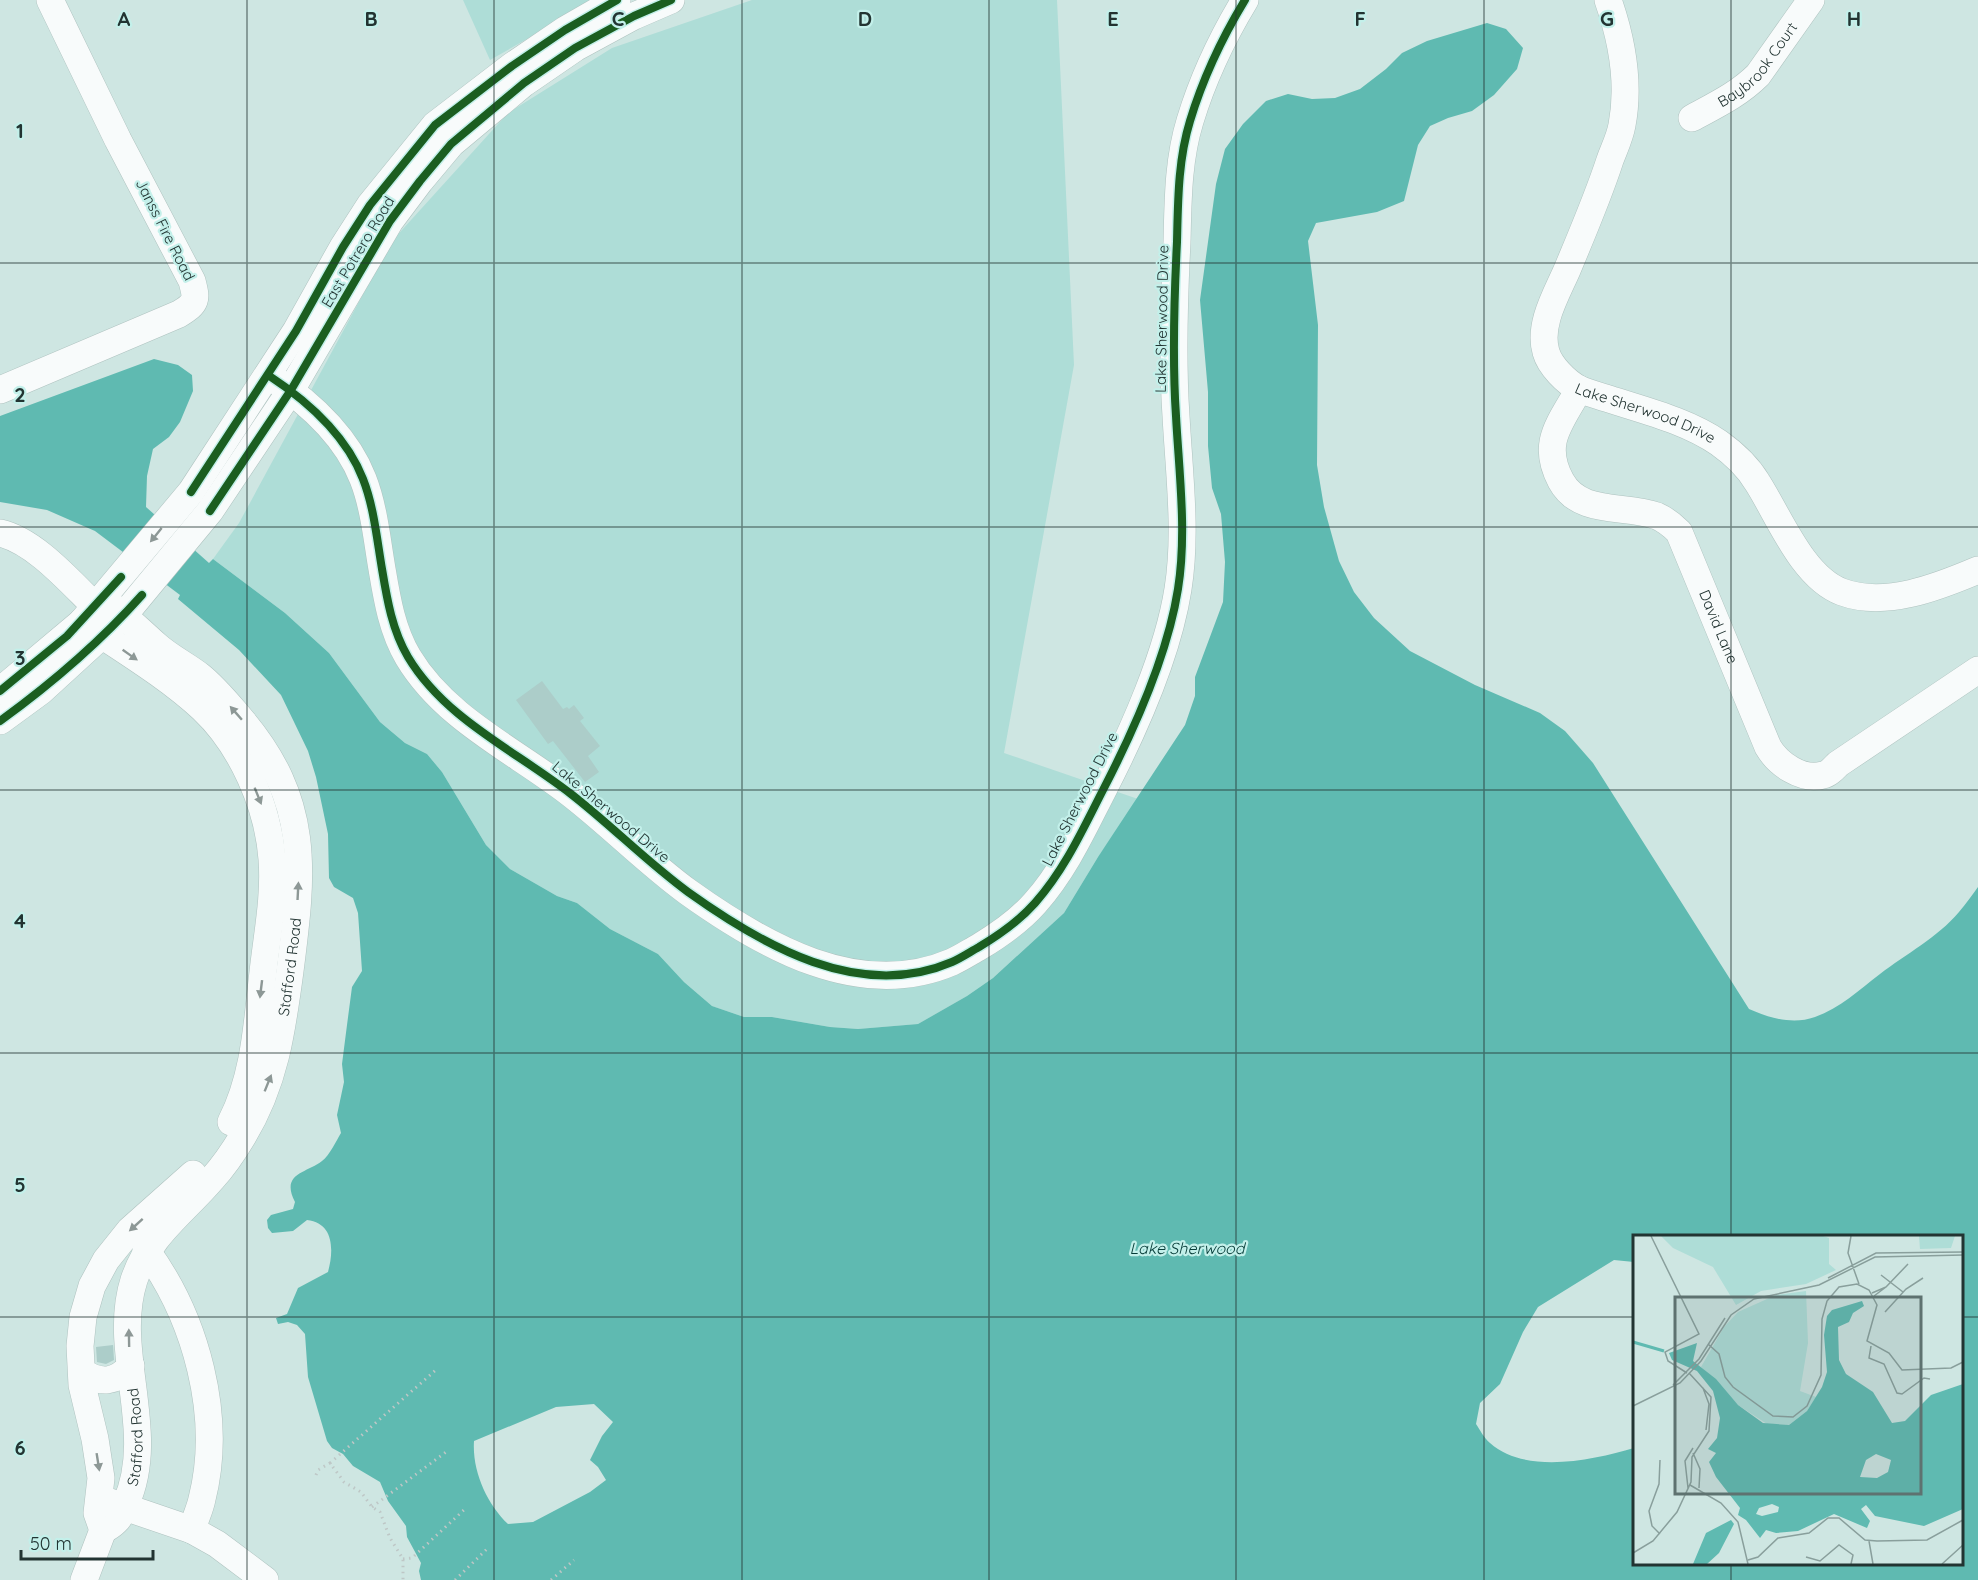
<svg xmlns="http://www.w3.org/2000/svg" width="1978" height="1580" font-family="Quicksand,sans-serif">
	<style>
		.green { fill: #aeddd7 }
		.water { fill: #5fbab1; fill-rule: evenodd }
		.building { fill: #accdc9 }
		.lines { fill: none; stroke-linecap: round; stroke-linejoin: round }
		.minor-casing { stroke: #aec2bf; stroke-width: 28 }
		.path { stroke: #bec7c6; stroke-width: 3; stroke-dasharray: 1.5 4.5; stroke-linecap: butt }
		.minor { stroke: #f8fbfb; stroke-width: 27 }
		.cycleway-casing { stroke: #c3f0ea; stroke-width: 11 }
		.cycleway { stroke: #1b5e20; stroke-width: 8 }
		.oneway { fill: #8d9896 }
		.grid { fill: none; stroke: #223432; stroke-width: 1.5; stroke-opacity: 0.55 }
		.labels { text-anchor: middle; stroke-width: 4.5; stroke-linejoin: round; paint-order: stroke }
		.street-label { font-size: 15px; fill: #223432; stroke: #c3f0ea }
		.water-label { font-size: 16px; font-style: italic; fill: #053b37; stroke: #c3f0ea }
		.inset-river { fill: none; stroke: #5fbab1; stroke-width: 3 }
		.inset-road { fill: none; stroke: #899f9c; stroke-width: 1.5 }
		.view { fill: #5e7270; fill-opacity: 0.15; stroke: #5e7270; stroke-width: 3 }
		.inset-edge { fill: none; stroke: #223432; stroke-width: 3 }
		.grid-label { font-size: 20px; text-anchor: middle; font-weight: bold; fill: #223432; stroke: #c3f0ea; stroke-width: 4.5; stroke-linejoin: round; paint-order: stroke }
	</style>
	<rect width="100%" height="100%" fill="#cee6e2"/>
	<path class="green" d="M463 0H596L490 60Z
		M752 0H1057L1074 365 1004 753 1138 799 1098 857 1064 913 993 978 967 996 918 1024 858 1029 830 1027 772 1017H744L712 1006 684 982 658 954 610 929 577 903 557 896 510 869 486 845 442 772 427 754 405 743 380 722 329 653 285 613 213 559 239 523 392 241 508 113 612 48Z"/>
	<path class="water" d="M1487 23 1506 29 1523 48 1517 69 1494 95 1472 111 1448 118 1430 126 1418 145 1404 201 1377 212 1316 223 1308 241 1318 325 1317 465 1324 507 1339 561 1354 592 1374 618 1410 651 1475 685 1540 713 1565 731 1593 763 1749 1009C1769 1018 1793 1025 1815 1017 1840 1008 1859 990 1880 974 1906 954 1937 938 1959 912 1966 904 1972 895 1978 887V1580H421L419 1571 421 1563 407 1537 406 1526 388 1501 380 1482 353 1466 343 1454 332 1448 327 1441 308 1377 305 1334 297 1325 288 1322 278 1324 276 1318 287 1314 298 1288 328 1272C334 1250 334 1223 307 1220L293 1231 272 1233 268 1228 267 1220 271 1215 293 1209 295 1202C280 1173 307 1173 322 1161 330 1155 336 1141 341 1133L337 1115 344 1082 342 1064 347 1025 352 987 362 971 358 913 353 898 334 887 329 878 328 834 316 777 308 751 281 695 239 650 178 599 180 595 95 531 47 510 0 502V416L154 359 178 365 192 375 193 391 180 422 169 437 153 449 147 476 146 507 209 563 213 559 285 613 329 653 380 722 405 743 427 754 442 772 486 845 510 869 557 896 577 903 610 929 658 954 684 982 712 1006 744 1017H772L830 1027 858 1029 918 1024 967 996 993 978 1064 913 1098 857 1185 725 1195 696V677L1223 602 1225 562 1221 514 1212 488 1208 446V392L1200 300 1216 184 1225 149 1243 124 1266 101 1288 94 1312 99 1335 98 1360 89 1386 69 1402 53 1427 41ZM1634 1236H1962V1564H1634V1448C1593 1460 1526 1475 1490 1443 1484 1438 1480 1430 1476 1424L1480 1403 1500 1384 1523 1332 1538 1307 1614 1260 1634 1262ZM594 1404 613 1422 602 1436 590 1460 598 1467 606 1480 590 1492 533 1522 508 1524C487 1504 472 1471 474 1441L556 1407Z"/>
	<path class="building" d="M542 681 563 709 567 707 569 709 574 705 584 718 580 721 600 746 588 756 599 772 585 782 553 741 548 744 516 700Z
		M113 1345 114 1360 106 1364 97 1362 96 1347Z"/>
	<g class="lines">
		<defs>
			<g id="minor">
				<path id="s1" d="M1608 0C1622 40 1630 83 1622 125 1620 137 1614 149 1610 160 1598 197 1582 234 1567 270 1556 295 1538 325 1546 352 1550 366 1566 382 1579 389 1588 393 1600 396 1609 399 1646 411 1687 421 1719 443 1733 453 1748 467 1757 482 1779 516 1802 577 1842 592 1885 608 1938 587 1978 570"/>
				<path id="s2" d="M1692 118C1716 105 1739 94 1758 75L1811 0"/>
				<path d="M268 375C306 400 346 435 363 479 374 507 377 540 382 569 387 599 392 630 408 657 445 719 516 751 571 794 611 825 647 862 688 892 762 945 859 1002 952 962 961 958 970 952 979 947 999 935 1020 920 1035 903 1065 869 1083 829 1103 790 1133 732 1168 653 1178 589 1187 533 1179 472 1176 416 1172 358 1174 300 1177 242 1178 201 1178 160 1190 121 1203 78 1222 38 1245 0"/>
				<path id="s3" d="M1579 389C1561 423 1540 442 1561 481 1580 516 1625 504 1657 516 1666 520 1672 525 1679 532L1768 747C1778 764 1802 781 1823 775 1829 774 1834 768 1838 764L1978 670"/>
				<path d="M0 390 179 314C197 303 197 300 192 281L118 140 50 0"/>
				<path d="M0 533C35 541 70 582 96 607"/>
				<path d="M82 622C122 649 169 677 203 709 242 746 268 806 272 859 275 896 267 935 263 972 257 1023 255 1075 231 1122"/>
				<path d="M0 691 82 622 191 492 296 331 343 247 370 205 435 125 512 66 565 30 617 0"/>
				<path d="M0 721 41 691 124 615 210 511 291 390 390 221 420 181 451 144 524 83 575 48 634 16 671 0"/>
				<path d="M146 1250C196 1318 223 1416 202 1499 200 1509 195 1519 192 1530"/>
				<path d="M82 1372C101 1384 115 1383 131 1366"/>
				<path d="M107 1501 192 1530 217 1544 265 1580"/>
				<path id="s4" d="M103 1530C107 1528 112 1525 116 1521 121 1517 123 1509 126 1503 158 1432 111 1351 134 1280 149 1235 183 1213 212 1179 224 1166 234 1151 243 1136 275 1083 282 1031 290 971 303 870 311 801 240 718 228 704 215 688 200 676 186 665 169 657 156 645 138 629 122 613 103 599"/>
				<path d="M103 1530 97 1513 101 1478 95 1439 82 1385 80 1346 83 1317 92 1286 106 1260 130 1230 193 1174"/>
				<path d="M84 1580 103 1530"/>
			</g>
		</defs>
		<use href="#minor" class="minor-casing"/>
		<path class="path" d="M330 1463 437 1369
			M316 1475 318 1470 330 1463 344 1482 361 1492 372 1507 380 1512 390 1538 403 1559V1580
			M372 1507 446 1452
			M403 1559 412 1558 465 1509
			M455 1580 489 1547
			M551 1580 574 1560"/>
		<use href="#minor" class="minor"/>
		<defs>
			<path id="cycleway" d="M268 375C306 400 346 435 363 479 374 507 377 540 382 569 387 599 392 630 408 657 445 719 516 751 571 794 611 825 647 862 688 892 762 945 859 1002 952 962 961 958 970 952 979 947 999 935 1020 920 1035 903 1065 869 1083 829 1103 790 1133 732 1168 653 1178 589 1187 533 1179 472 1176 416 1172 358 1174 300 1177 242 1178 201 1178 160 1190 121 1203 78 1222 38 1245 0
				M191 492 296 331 343 247 370 205 435 125 512 66 565 30 617 0
				M210 511 291 390 390 221 420 181 451 144 524 83 575 48 634 16 671 0
				M0 691 67 636 121 577
				M0 721C51 684 100 642 142 595"/>
		</defs>
		<use href="#cycleway" class="cycleway-casing"/>
		<use href="#cycleway" class="cycleway"/>
	</g>
	<defs><path id="oneway-solid" d="M-6-.8H1V-3.2L6.5 0L1 3.2V.8H-6Z" transform="scale(1.5)"/></defs>
	<g class="oneway">
		<use href="#oneway-solid" transform="translate(156 535) rotate(129)"/>
		<use href="#oneway-solid" transform="translate(130 655) rotate(35)"/>
		<use href="#oneway-solid" transform="translate(236 713) rotate(-131)"/>
		<use href="#oneway-solid" transform="translate(258 796) rotate(68)"/>
		<use href="#oneway-solid" transform="translate(298 891) rotate(-87)"/>
		<use href="#oneway-solid" transform="translate(261 989) rotate(97)"/>
		<use href="#oneway-solid" transform="translate(268 1083) rotate(-68)"/>
		<use href="#oneway-solid" transform="translate(136 1225) rotate(138)"/>
		<use href="#oneway-solid" transform="translate(129 1338) rotate(-91)"/>
		<use href="#oneway-solid" transform="translate(98 1462) rotate(81)"/>
	</g>
	<path class="grid" d="M247 0V1580M494 0V1580M742 0V1580M989 0V1580M1236 0V1580M1484 0V1580M1731 0V1236M0 263H1978M0 527H1978M0 790H1978M0 1053H1978M0 1317H1634M1962 1317H1978M1731 1564V1580"/>
	<g class="labels">
		<g class="street-label">
			<text dy="5" stroke="none"><textPath href="#s2" startOffset="86">Baybrook Court</textPath></text>
			<text transform="translate(165 230) rotate(63)" y="5">Janss Fire Road</text>
			<text transform="translate(358 252) rotate(-59)" y="5">East Potrero Road</text>
			<text transform="translate(1162 319) rotate(-89)" y="5">Lake Sherwood Drive</text>
			<text dy="5" stroke="none"><textPath href="#s1" startOffset="490">Lake Sherwood Drive</textPath></text>
			<text dy="5" stroke="none"><textPath href="#s3" startOffset="336">David Lane</textPath></text>
			<text transform="translate(1080 799) rotate(-63)" y="5">Lake Sherwood Drive</text>
			<text transform="translate(611 812) rotate(40)" y="5">Lake Sherwood Drive</text>
			<text dy="5" stroke="none"><textPath href="#s4" startOffset="621">Stafford Road</textPath></text>
			<text dy="5" stroke="none"><textPath href="#s4" startOffset="104">Stafford Road</textPath></text>
		</g>
		<g class="water-label">
			<text x="1187" y="1254">Lake Sherwood</text>
		</g>
	</g>
	<g transform="translate(1633 1235)">
		<rect width="330" height="330" fill="#cee6e2"/>
		<path d="M28 1H190L196 3V29L203 35 173 49 128 56 103 70 80 32 40 13ZM286 1H322L318 13 287 14ZM173 56 175 108 167 156 183 162 174 176 156 190 134 189 105 170 68 132 91 92 105 77 143 60Z" fill="#aeddd7"/>
		<path d="M229 66 231 71 220 78 216 87 205 92 206 125 213 139 240 157 259 188 272 186 298 160 330 149V274L291 291 242 281 233 270 228 274 237 286 234 293 201 279 165 296 143 298 133 295 127 303 113 285 105 280 107 273 83 242 76 227 83 218 75 214 84 203 87 183 80 156 64 136 39 125 36 118 64 108 60 126 83 144 105 170 130 188 156 190 174 176 189 152 194 137 191 100 194 81 199 75ZM243 219 258 225 255 237 244 243 227 242 233 225ZM139 269 146 272 145 277 129 281 123 279 126 273ZM98 285 101 289 86 318 74 329H60L73 298Z" fill="#5fbab1" fill-rule="evenodd"/>
		<path class="inset-river" d="M0 107 31 116"/>
		<path class="inset-road" d="M18 1 66 99 32 117 35 126 54 138M218 1 215 18 226 49M248 40 270 57M195 43 243 18 330 17M253 52 275 29M239 58 253 52 241 61M252 77 273 54 290 43M75 109 86 119 92 142 100 152 140 181 160 182 174 171 188 140 189 84 194 66 206 52 224 49 236 55 244 70 234 106 256 118 269 135 318 133 330 127M238 111 236 123 251 129 264 158 269 159 291 143 297 144M40 150 66 124 92 83M70 153 76 169 73 195M0 171 47 148 68 126 98 80 121 64 186 50 242 22 330 20M60 218 67 234 66 253M27 225 26 249 16 276 19 291 27 299M57 250 88 268 105 287 115 329M55 253 52 226 60 213M236 306 240 329M0 318 20 306 44 277 58 247 59 222 76 196 78 162 56 138M173 322 187 326 206 310 220 320 218 329M115 325 125 322 145 303 176 298 195 283H206L232 305 244 306 294 305 330 285M309 329 330 310"/>
		<path class="view" d="M42 62H288V259H42Z"/>
		<rect width="330" height="330" class="inset-edge"/>
	</g>
	<g class="grid-label">
		<text x="124" y="26">A</text>
		<text x="371" y="26">B</text>
		<text x="618" y="26">C</text>
		<text x="865" y="26">D</text>
		<text x="1113" y="26">E</text>
		<text x="1360" y="26">F</text>
		<text x="1607" y="26">G</text>
		<text x="1854" y="26">H</text>
		<text x="20" y="138">1</text>
		<text x="20" y="402">2</text>
		<text x="20" y="665">3</text>
		<text x="20" y="928">4</text>
		<text x="20" y="1192">5</text>
		<text x="20" y="1455">6</text>
	</g>
	<path d="M21 1550v9h132v-9" fill="none" stroke="#223432" stroke-width="3"/>
	<text x="30" y="1550" font-size="18" fill="#223432" stroke="#c3f0ea" stroke-width="4.5" paint-order="stroke">50 m</text>
</svg>
